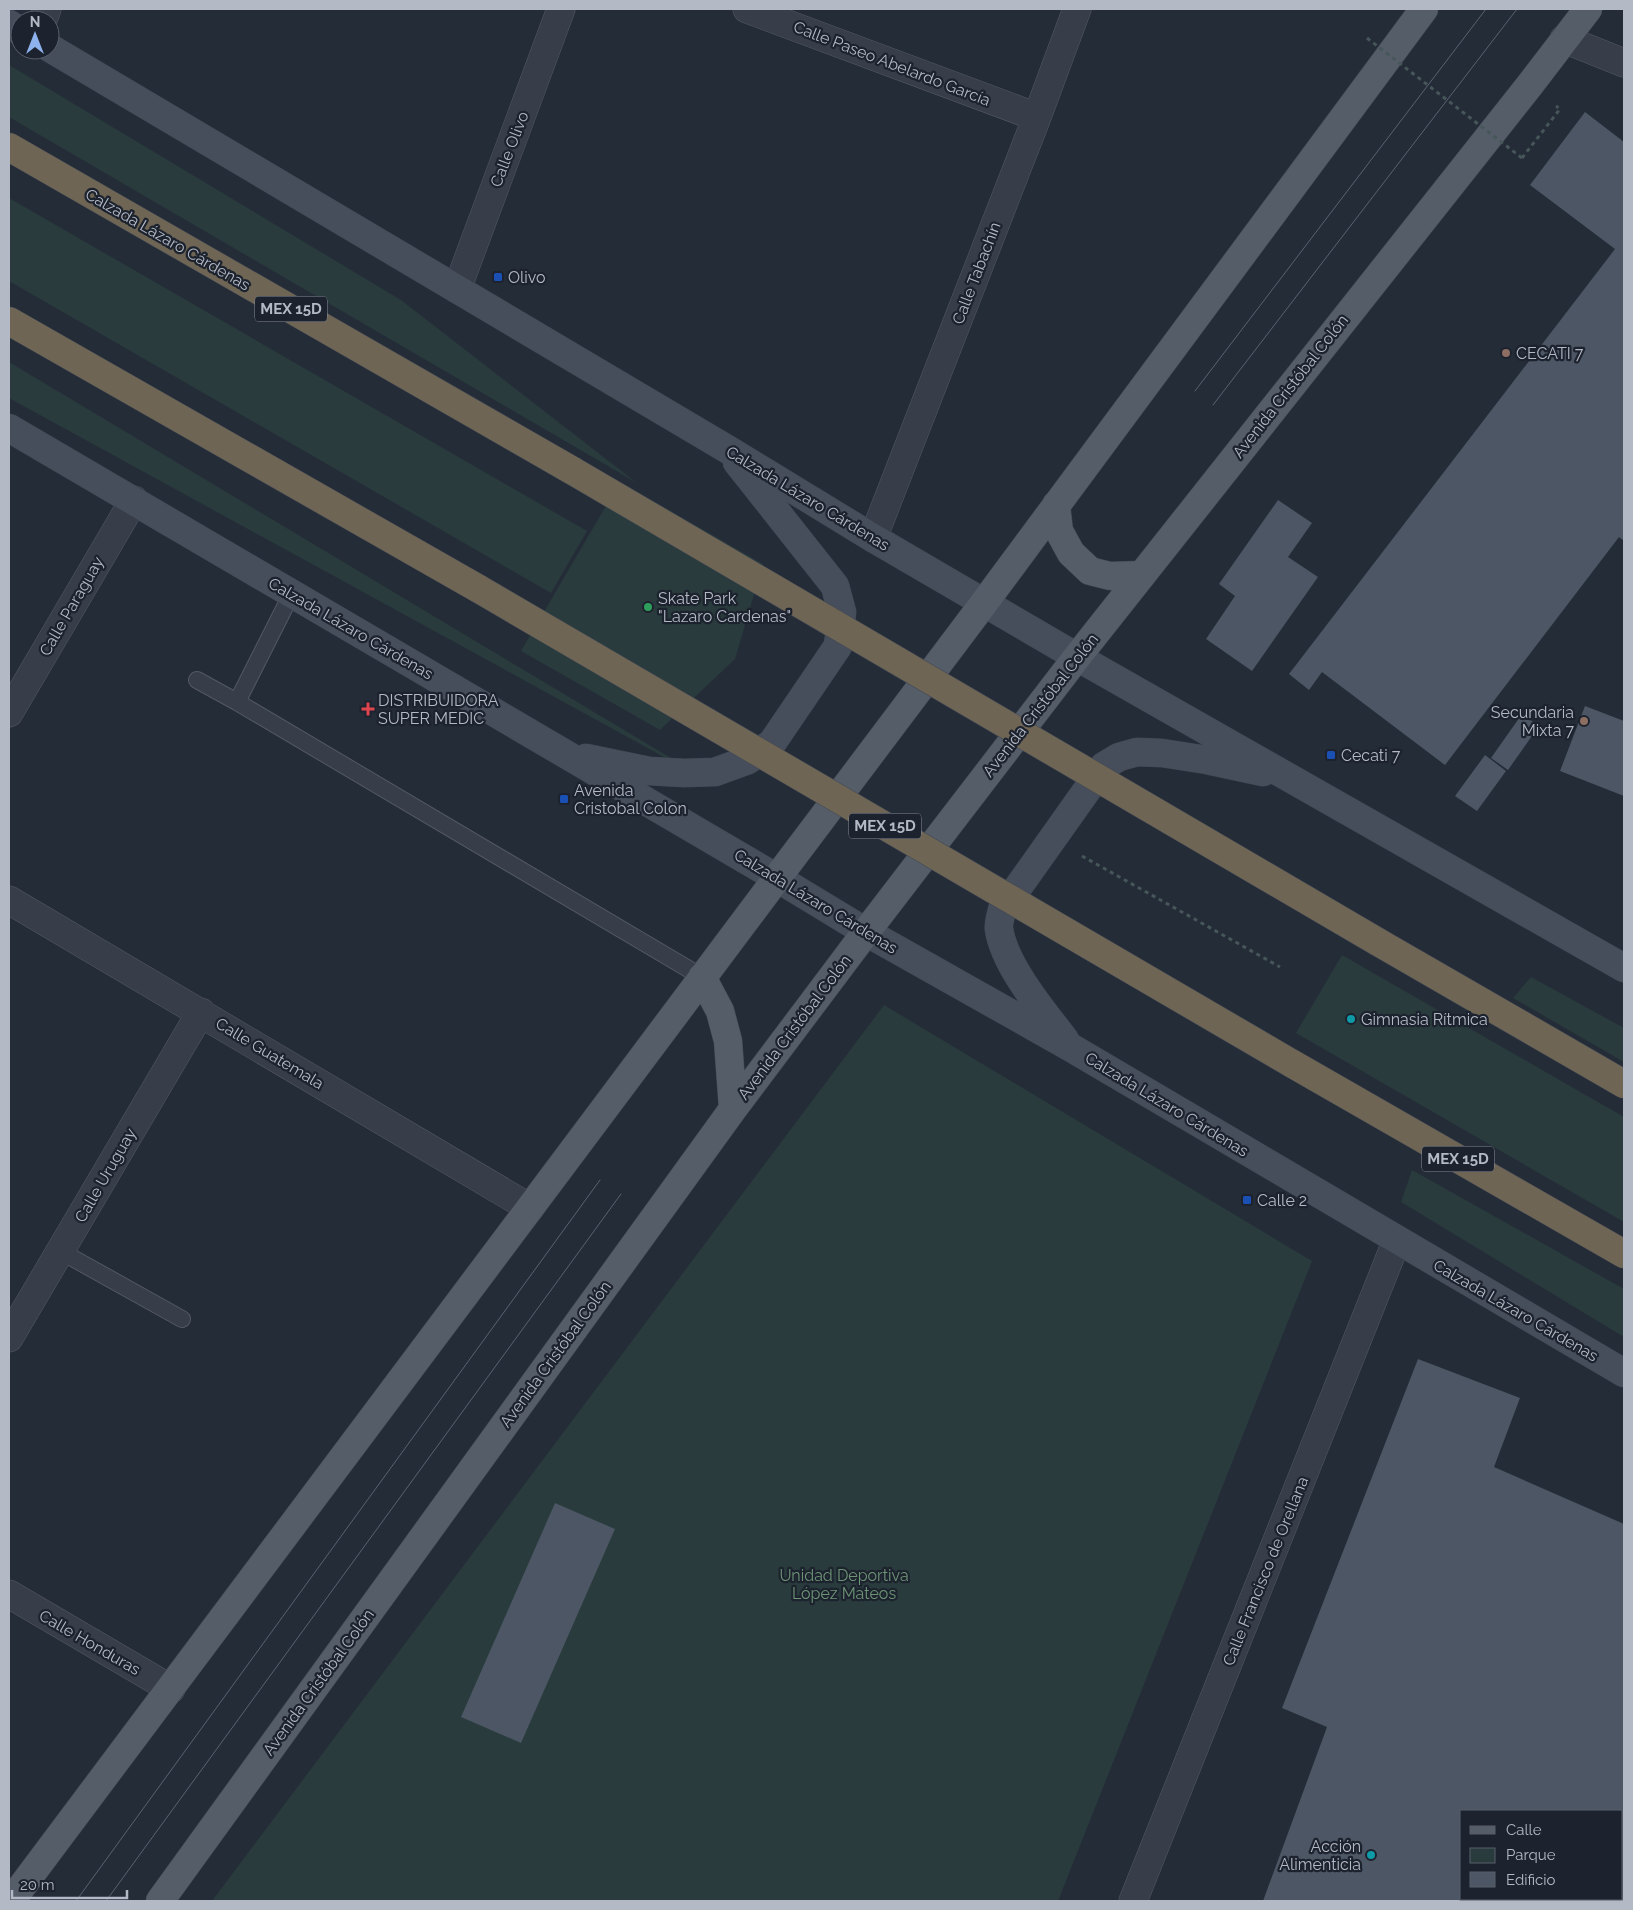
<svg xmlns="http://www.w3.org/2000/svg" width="1633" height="1910" font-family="Raleway,sans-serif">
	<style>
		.green { fill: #293b3c }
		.building { fill: #4c5664; fill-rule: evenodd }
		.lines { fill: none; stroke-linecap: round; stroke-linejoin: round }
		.lane-casing { stroke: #535964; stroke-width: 18 }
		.street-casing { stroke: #535964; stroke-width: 29 }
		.secondary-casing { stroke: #414752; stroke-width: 29 }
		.primary-casing { stroke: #414752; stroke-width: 29 }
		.highway-casing { stroke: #434954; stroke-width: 29 }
		.path { stroke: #465659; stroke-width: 3; stroke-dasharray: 4 4; stroke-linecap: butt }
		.lane { stroke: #373e49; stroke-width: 16 }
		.street { stroke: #373e49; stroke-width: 28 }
		.secondary { stroke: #464e5c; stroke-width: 28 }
		.primary { stroke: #555d69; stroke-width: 28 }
		.highway { stroke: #6e6555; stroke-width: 28 }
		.tram { stroke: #5a6270; stroke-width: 1 }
		.highway-bridge-casing { stroke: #434954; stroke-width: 29; stroke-linecap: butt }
		.path-bridge { stroke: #465659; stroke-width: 3; stroke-dasharray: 4 4; stroke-linecap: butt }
		.highway-bridge { stroke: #6e6555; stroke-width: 28 }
		.transit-dot { fill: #1a4fb4; stroke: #1d232e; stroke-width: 2 }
		.education-dot { fill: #8d6e63; stroke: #1d232e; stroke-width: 2 }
		.leisure-dot { fill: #2e9e5b; stroke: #1d232e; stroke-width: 2 }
		.health-dot { fill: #e0444e; stroke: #1d232e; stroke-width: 2 }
		.culture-dot { fill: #0f9aa8; stroke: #1d232e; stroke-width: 2 }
		.labels { text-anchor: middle; stroke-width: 4.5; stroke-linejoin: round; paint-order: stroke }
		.shield { fill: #1d232e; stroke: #868c98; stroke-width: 1 }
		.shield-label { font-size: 15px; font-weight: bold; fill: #b3b9c5 }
		.street-label { font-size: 16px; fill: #b3b9c5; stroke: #1d232e }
		.poi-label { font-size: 16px; fill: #b3b9c5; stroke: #1d232e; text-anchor: start }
		.park-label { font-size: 16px; fill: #6c9475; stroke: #1d232e }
	</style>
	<rect width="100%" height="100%" fill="#242c38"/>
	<path class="green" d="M9 65 401 300 637 483 9 117Z
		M9 198 587 531 551 593 9 281Z
		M9 362 726 791 9 398Z
		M620 482 763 564 735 659 660 730 521 651Z
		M1342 955 1624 1117V1222L1296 1033Z
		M1531 977 1624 1028V1062L1513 998Z
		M884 1005 1312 1261 1058 1901H212Z
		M1412 1170 1624 1289V1337L1401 1202Z"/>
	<path class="building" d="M1585 112 1624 142V541L1619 537 1445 765 1322 672 1309 690 1289 674 1615 249 1530 185Z
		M1278 500 1312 523 1288 557 1318 577 1252 671 1206 639 1235 596 1219 584Z
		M1585 706 1624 721V796L1560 771Z
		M1522 714 1539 726 1508 770 1491 758Z
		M1485 755 1506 771 1477 811 1455 796Z
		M1418 1359 1520 1398 1494 1467 1624 1524V1901H1263L1327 1727 1282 1708ZM1462 1811H1622V1899H1462Z
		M555 1503 615 1529 521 1743 461 1717Z"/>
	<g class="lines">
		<defs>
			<path id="lane" d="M197 680 237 702 702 977
				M237 702 292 593
				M60 1251 182 1319"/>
			<path id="street" d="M747 9 1037 117
				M43 20 47 9
				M1564 39 1624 63
				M457 289 561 9
				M873 538 1037 117 1077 9
				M9 713 134 500
				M9 900 530 1208
				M9 1338 201 1012
				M9 1594 171 1689
				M1133 1901 1397 1240"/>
			<path id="secondary" d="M9 24 20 31
				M50 48 727 449 873 538 1077 657 1624 968
				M9 428 777 878 866 932 1070 1047 1624 1373
				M586 758 649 771 684 773 715 772 748 760 772 743 838 646 842 612 835 586 737 462
				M1065 1040C1043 1011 1004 965 999 929 998 923 1001 916 1002 910L1104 766 1119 757 1137 752 1162 753 1207 760 1263 772"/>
			<path id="primary" d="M1056 505 1059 531 1071 553 1090 571 1110 576 1141 575
				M702 977 720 1011 728 1041 733 1109
				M11 1901 777 878 984 603 1424 9
				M160 1901 733 1109 866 932 1077 657 1529 86 1588 9"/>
			<path id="highway" d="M9 147 573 471
				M9 321 479 589
				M1378 942 1624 1084
				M1291 1063 1624 1254"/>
		</defs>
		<use href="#lane" class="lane-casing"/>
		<use href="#street" class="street-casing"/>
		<use href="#secondary" class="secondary-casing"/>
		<use href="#primary" class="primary-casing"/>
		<use href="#highway" class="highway-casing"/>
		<path class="path" d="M1522 158 1560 109 1556 106
			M1082 856 1280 967"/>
		<use href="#lane" class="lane"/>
		<use href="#street" class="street"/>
		<use href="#secondary" class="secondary"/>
		<use href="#primary" class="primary"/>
		<use href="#highway" class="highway"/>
		<path class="tram" d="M1195 391 1486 9
			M1213 405 1517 9
			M76 1901 600 1180
			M106 1901 621 1194"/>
		<defs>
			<path id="highway-bridge" d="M573 471 1378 942
				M479 589 1291 1063"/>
		</defs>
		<use href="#highway-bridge" class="highway-bridge-casing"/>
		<path class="path-bridge" d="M1367 38 1522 158"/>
		<use href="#highway-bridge" class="highway-bridge"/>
	</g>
	<g class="transit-dot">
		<rect x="493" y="272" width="10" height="10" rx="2.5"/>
		<rect x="1326" y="750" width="10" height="10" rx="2.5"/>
		<rect x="559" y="794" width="10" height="10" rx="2.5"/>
		<rect x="1242" y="1195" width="10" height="10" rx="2.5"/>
	</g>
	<g class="education-dot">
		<circle cx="1506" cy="353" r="5"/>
		<circle cx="1584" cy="721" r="5"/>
	</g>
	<circle class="leisure-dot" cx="648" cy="607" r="5"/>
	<path class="health-dot" d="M365.5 701.5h5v5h5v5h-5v5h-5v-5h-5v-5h5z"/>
	<g class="culture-dot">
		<circle cx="1351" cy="1019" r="5"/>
		<circle cx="1371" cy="1855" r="5"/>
	</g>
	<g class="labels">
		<g class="shield">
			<rect x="255" y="296.5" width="72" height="25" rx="4"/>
			<rect x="849" y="813.5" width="72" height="25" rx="4"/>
			<rect x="1422" y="1146.5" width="72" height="25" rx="4"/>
		</g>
		<g class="shield-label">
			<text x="291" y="314">MEX 15D</text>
			<text x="885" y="831">MEX 15D</text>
			<text x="1458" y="1164">MEX 15D</text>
		</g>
		<g class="street-label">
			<text transform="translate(892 63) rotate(21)" y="6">Calle Paseo Abelardo García</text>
			<text transform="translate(509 149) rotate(-69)" y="6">Calle Olivo</text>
			<text transform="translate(168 239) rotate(30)" y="6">Calzada Lázaro Cárdenas</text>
			<text transform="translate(976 273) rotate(-69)" y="6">Calle Tabachín</text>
			<text transform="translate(1290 386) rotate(-52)" y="6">Avenida Cristóbal Colón</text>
			<text transform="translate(808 498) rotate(31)" y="6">Calzada Lázaro Cárdenas</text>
			<text transform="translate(71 606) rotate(-60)" y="6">Calle Paraguay</text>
			<text transform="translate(351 628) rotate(30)" y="6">Calzada Lázaro Cárdenas</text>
			<text transform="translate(1040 705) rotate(-52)" y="6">Avenida Cristóbal Colón</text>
			<text transform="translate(816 901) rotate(31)" y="6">Calzada Lázaro Cárdenas</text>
			<text transform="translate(794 1027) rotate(-53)" y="6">Avenida Cristóbal Colón</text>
			<text transform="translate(270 1053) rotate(31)" y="6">Calle Guatemala</text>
			<text transform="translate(1167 1104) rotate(31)" y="6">Calzada Lázaro Cárdenas</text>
			<text transform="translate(105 1175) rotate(-60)" y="6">Calle Uruguay</text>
			<text transform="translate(1516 1310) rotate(30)" y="6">Calzada Lázaro Cárdenas</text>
			<text transform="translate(555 1354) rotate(-54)" y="6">Avenida Cristóbal Colón</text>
			<text transform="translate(1265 1571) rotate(-68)" y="6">Calle Francisco de Orellana</text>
			<text transform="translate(90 1642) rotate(30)" y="6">Calle Honduras</text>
			<text transform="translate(318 1682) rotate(-54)" y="6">Avenida Cristóbal Colón</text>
		</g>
		<g class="poi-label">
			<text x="508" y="283">Olivo</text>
			<text x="1516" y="359">CECATI 7</text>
			<text x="658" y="604">Skate Park<tspan x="658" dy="18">"Lazaro Cardenas"</tspan></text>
			<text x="378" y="706">DISTRIBUIDORA<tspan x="378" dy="18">SUPER MEDIC</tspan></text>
			<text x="1574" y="718" text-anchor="end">Secundaria<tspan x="1574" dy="18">Mixta 7</tspan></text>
			<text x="1341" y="761">Cecati 7</text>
			<text x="574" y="796">Avenida<tspan x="574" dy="18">Cristobal Colon</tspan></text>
			<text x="1361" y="1025">Gimnasia Rítmica</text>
			<text x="1257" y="1206">Calle 2</text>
			<text x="1361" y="1852" text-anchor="end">Acción<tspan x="1361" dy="18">Alimenticia</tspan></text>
		</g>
		<g class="park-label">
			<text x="844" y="1581">Unidad Deportiva<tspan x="844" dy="18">López Mateos</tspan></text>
		</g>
	</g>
	<rect width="1633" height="1910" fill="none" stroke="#b3b9c5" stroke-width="20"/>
	<rect x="1460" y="1810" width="162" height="90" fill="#1d232e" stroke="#595f6a"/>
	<rect x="1470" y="1826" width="25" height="8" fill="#555d69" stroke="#595f6a"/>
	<text x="1506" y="1835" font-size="15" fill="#b3b9c5">Calle</text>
	<rect x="1470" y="1848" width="25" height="15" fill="#293b3c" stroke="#595f6a"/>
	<text x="1506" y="1860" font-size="15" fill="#b3b9c5">Parque</text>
	<rect x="1470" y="1872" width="25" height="15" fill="#4c5664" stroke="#595f6a"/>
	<text x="1506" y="1885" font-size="15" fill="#b3b9c5">Edificio</text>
	<g transform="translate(35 35)"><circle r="24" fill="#1d232e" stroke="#595f6a"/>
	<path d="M0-4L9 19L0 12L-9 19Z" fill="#8eb2ee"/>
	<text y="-8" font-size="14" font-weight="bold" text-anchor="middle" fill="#b3b9c5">N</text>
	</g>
	<path d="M12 1890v8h115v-8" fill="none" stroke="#b3b9c5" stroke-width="2.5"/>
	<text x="20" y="1890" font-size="15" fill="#b3b9c5" stroke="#1d232e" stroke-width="4" paint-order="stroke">20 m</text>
</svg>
